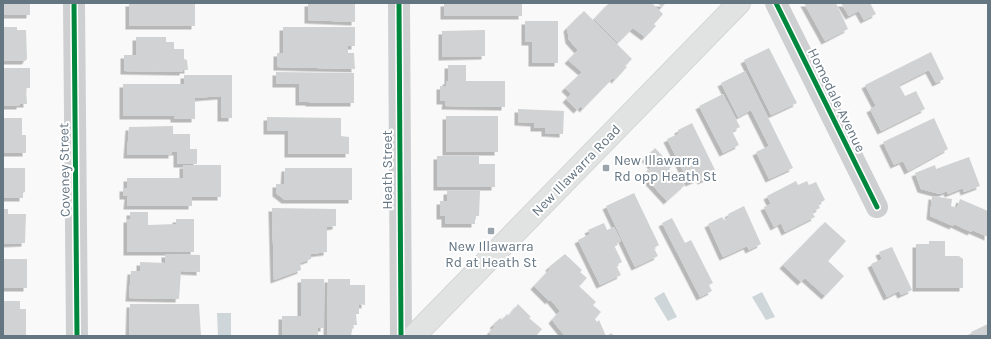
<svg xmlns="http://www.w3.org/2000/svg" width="991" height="339" font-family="Karla,sans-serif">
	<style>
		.water { fill: #ced6d9 }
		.building { fill: #d0d2d3; filter: url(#shadow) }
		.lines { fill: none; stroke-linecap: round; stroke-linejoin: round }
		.major-casing { stroke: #d5d6d7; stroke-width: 24 }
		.minor { stroke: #cecfd0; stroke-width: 22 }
		.major { stroke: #e1e2e2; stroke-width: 22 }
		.cycleway-casing { stroke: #fff; stroke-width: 8 }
		.cycleway { stroke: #00873e; stroke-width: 5 }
		.poi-dot { fill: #99a4ac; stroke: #fff; stroke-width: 1.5 }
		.labels { text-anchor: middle; stroke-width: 4; stroke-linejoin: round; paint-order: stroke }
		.street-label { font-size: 14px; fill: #657683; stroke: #fff }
		.poi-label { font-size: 14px; fill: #657683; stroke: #fff; text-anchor: start }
	</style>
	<defs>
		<filter id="shadow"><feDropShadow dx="-3.5" dy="3.5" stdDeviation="0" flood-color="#0004"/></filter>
	</defs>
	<rect width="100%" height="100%" fill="#f9f9f9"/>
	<path class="water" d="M664 292 677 317 668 321 654 298Z
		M762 292 775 317 766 320 752 297Z
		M217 313H231V336H218Z"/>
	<path class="building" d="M3 3H30V15H3Z
		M129 3H195V26H129Z
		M308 3H355V22L308 20Z
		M444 3H522V16H444Z
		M609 3H652L663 14 654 24 656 26 645 37 633 28 618 43 594 19Z
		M657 3H666L662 7Z
		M804 3H836L848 29 825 41Z
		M841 3H870L876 14 864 20 859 11 849 16Z
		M584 11 632 59 625 66 627 67 615 80 613 78 583 109 581 106 577 110 566 99 571 94 565 88 582 72 568 60 578 50 569 40 567 28Z
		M525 21H558V63H532V42H525Z
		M3 27H17V30H26L27 59 25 61H3Z
		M283 27H355V46H348V53H354L355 69 277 67V53H283Z
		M485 30V56L442 57V31Z
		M136 37H166V42H174V49H184V59L187 60 188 70H183V72L124 71V55H136Z
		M769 48 797 103 771 115 744 60Z
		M931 52 944 79 936 83 929 70 899 85 905 96 916 91 925 109 881 131 870 109 876 106 865 85Z
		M448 65H466V81H505V107L445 106 446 101H440V86H446V81H448Z
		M3 68H30V88H26L27 104H20V106H3Z
		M745 71 793 168 769 179 756 152 769 146 751 110 738 117 721 83Z
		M276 72 354 73V103H309V102H299V84H276Z
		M184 75H232V118H221V96L195 98V119H174V116H123V84H184Z
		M723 94 740 127 732 131 739 145 723 153 699 106Z
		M518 109 564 111 563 134 545 133V128H534V123L518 122Z
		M446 116H498V152H446Z
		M267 117 341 118V136L349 137V154H288V131H267Z
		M3 118H22V135H26V153H3Z
		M934 118 948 149 908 171 903 161 894 165 883 142Z
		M692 123 717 174 701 181 700 178 689 183 667 139 678 134V130Z
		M173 126V134H190V149H197V164H177V152H172V155H127L129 127Z
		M655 148 672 166 669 169 685 185 667 201 643 175 652 166 645 158Z
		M437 156H479V164H495V187H437Z
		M969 157 980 186 964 192 963 188 948 194 947 191 940 194 921 189 915 173 935 165 936 169Z
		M183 165H221V197H192V206H127L128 196H123V188H127V178H183Z
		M3 168H25V192L23 193V198H3Z
		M285 168H352V200H285L276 193V184H284Z
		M796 181 798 185 807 181 809 185 816 182 825 200 818 204 820 208 812 212 815 217 785 232 781 223 774 227 764 207 771 204 767 196Z
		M447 191H480L479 216H475V224H445V216H440V201H447Z
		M634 193 659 245 654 248 658 256 635 267 606 206Z
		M932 196 952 199 951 206 957 208 960 199 988 211V237L972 230 971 232 954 224 953 226 930 216Z
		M744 206 761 244 749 250 747 246 723 257 708 224 722 217 724 220 729 217 728 214Z
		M272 208 336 209V226L327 227V252L311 254V259L300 263 301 270 274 280Z
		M3 209H8V214H26L25 243 3 244Z
		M130 212H148V225L176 224V219H194V252H127V219H130Z
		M672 218 685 243 691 240 713 283 709 285 712 291 700 297 662 223Z
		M825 222 846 241 828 261 844 276 825 296 805 278 801 282 783 265Z
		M604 223 607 230 614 227 621 241 614 245 622 262 616 265 621 275 600 285 578 240 590 234 588 230Z
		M929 241H945V256H959L963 259V288H916V244H929Z
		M892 247 912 290 901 295 899 291 887 297 871 264 882 259 879 252Z
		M165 254 200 255V272L181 271 179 299 129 298 131 271H140V262L165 263Z
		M565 254 582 270 580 272 587 278 579 286 596 302 593 305 601 312 595 319 597 322 599 320 606 336 612 333 613 336H565L552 320 560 311 550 299 549 301 534 286 550 269 549 267Z
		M3 259H27V288H3Z
		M301 279H324V328H318V336H282V316H301Z
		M328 279H350V285H365V305L359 304V314H356L357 325H353L351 336H327Z
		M3 301H20V309H26V336H3Z
		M130 304H199L201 336H129Z
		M518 304 531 317 529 318 542 329 536 336H492L489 333 495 326 493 325 500 318 502 320 507 314 509 316Z
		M988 324V336H973L971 332Z"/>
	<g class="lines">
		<defs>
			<path id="major" d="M414 336 739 3"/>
		</defs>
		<use href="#major" class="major-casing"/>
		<path class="minor" d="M74 3 77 336
			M399 3 401 336
			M776 3 877 207"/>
		<use href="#major" class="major"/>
		<defs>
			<path id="cycleway" d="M74 3 77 336
				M399 3 401 336
				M776 3 877 207"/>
		</defs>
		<use href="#cycleway" class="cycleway-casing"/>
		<use href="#cycleway" class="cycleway"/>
	</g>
	<g class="poi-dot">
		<rect x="602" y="164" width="8" height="8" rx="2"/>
		<rect x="487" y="227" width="8" height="8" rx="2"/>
	</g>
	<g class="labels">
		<g class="street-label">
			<text transform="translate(837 100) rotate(64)" y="5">Homedale Avenue</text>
			<text transform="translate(64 170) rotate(-91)" y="5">Coveney Street</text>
			<text transform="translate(387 170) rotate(-90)" y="5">Heath Street</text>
			<text transform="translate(576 170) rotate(-46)" y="5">New Illawarra Road</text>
		</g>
		<g class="poi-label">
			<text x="614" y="165">New Illawarra<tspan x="614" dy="16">Rd opp Heath St</tspan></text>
			<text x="491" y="251" text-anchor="middle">New Illawarra<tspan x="491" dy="16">Rd at Heath St</tspan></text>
		</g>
	</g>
	<rect width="991" height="339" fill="none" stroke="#657683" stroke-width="8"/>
</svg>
